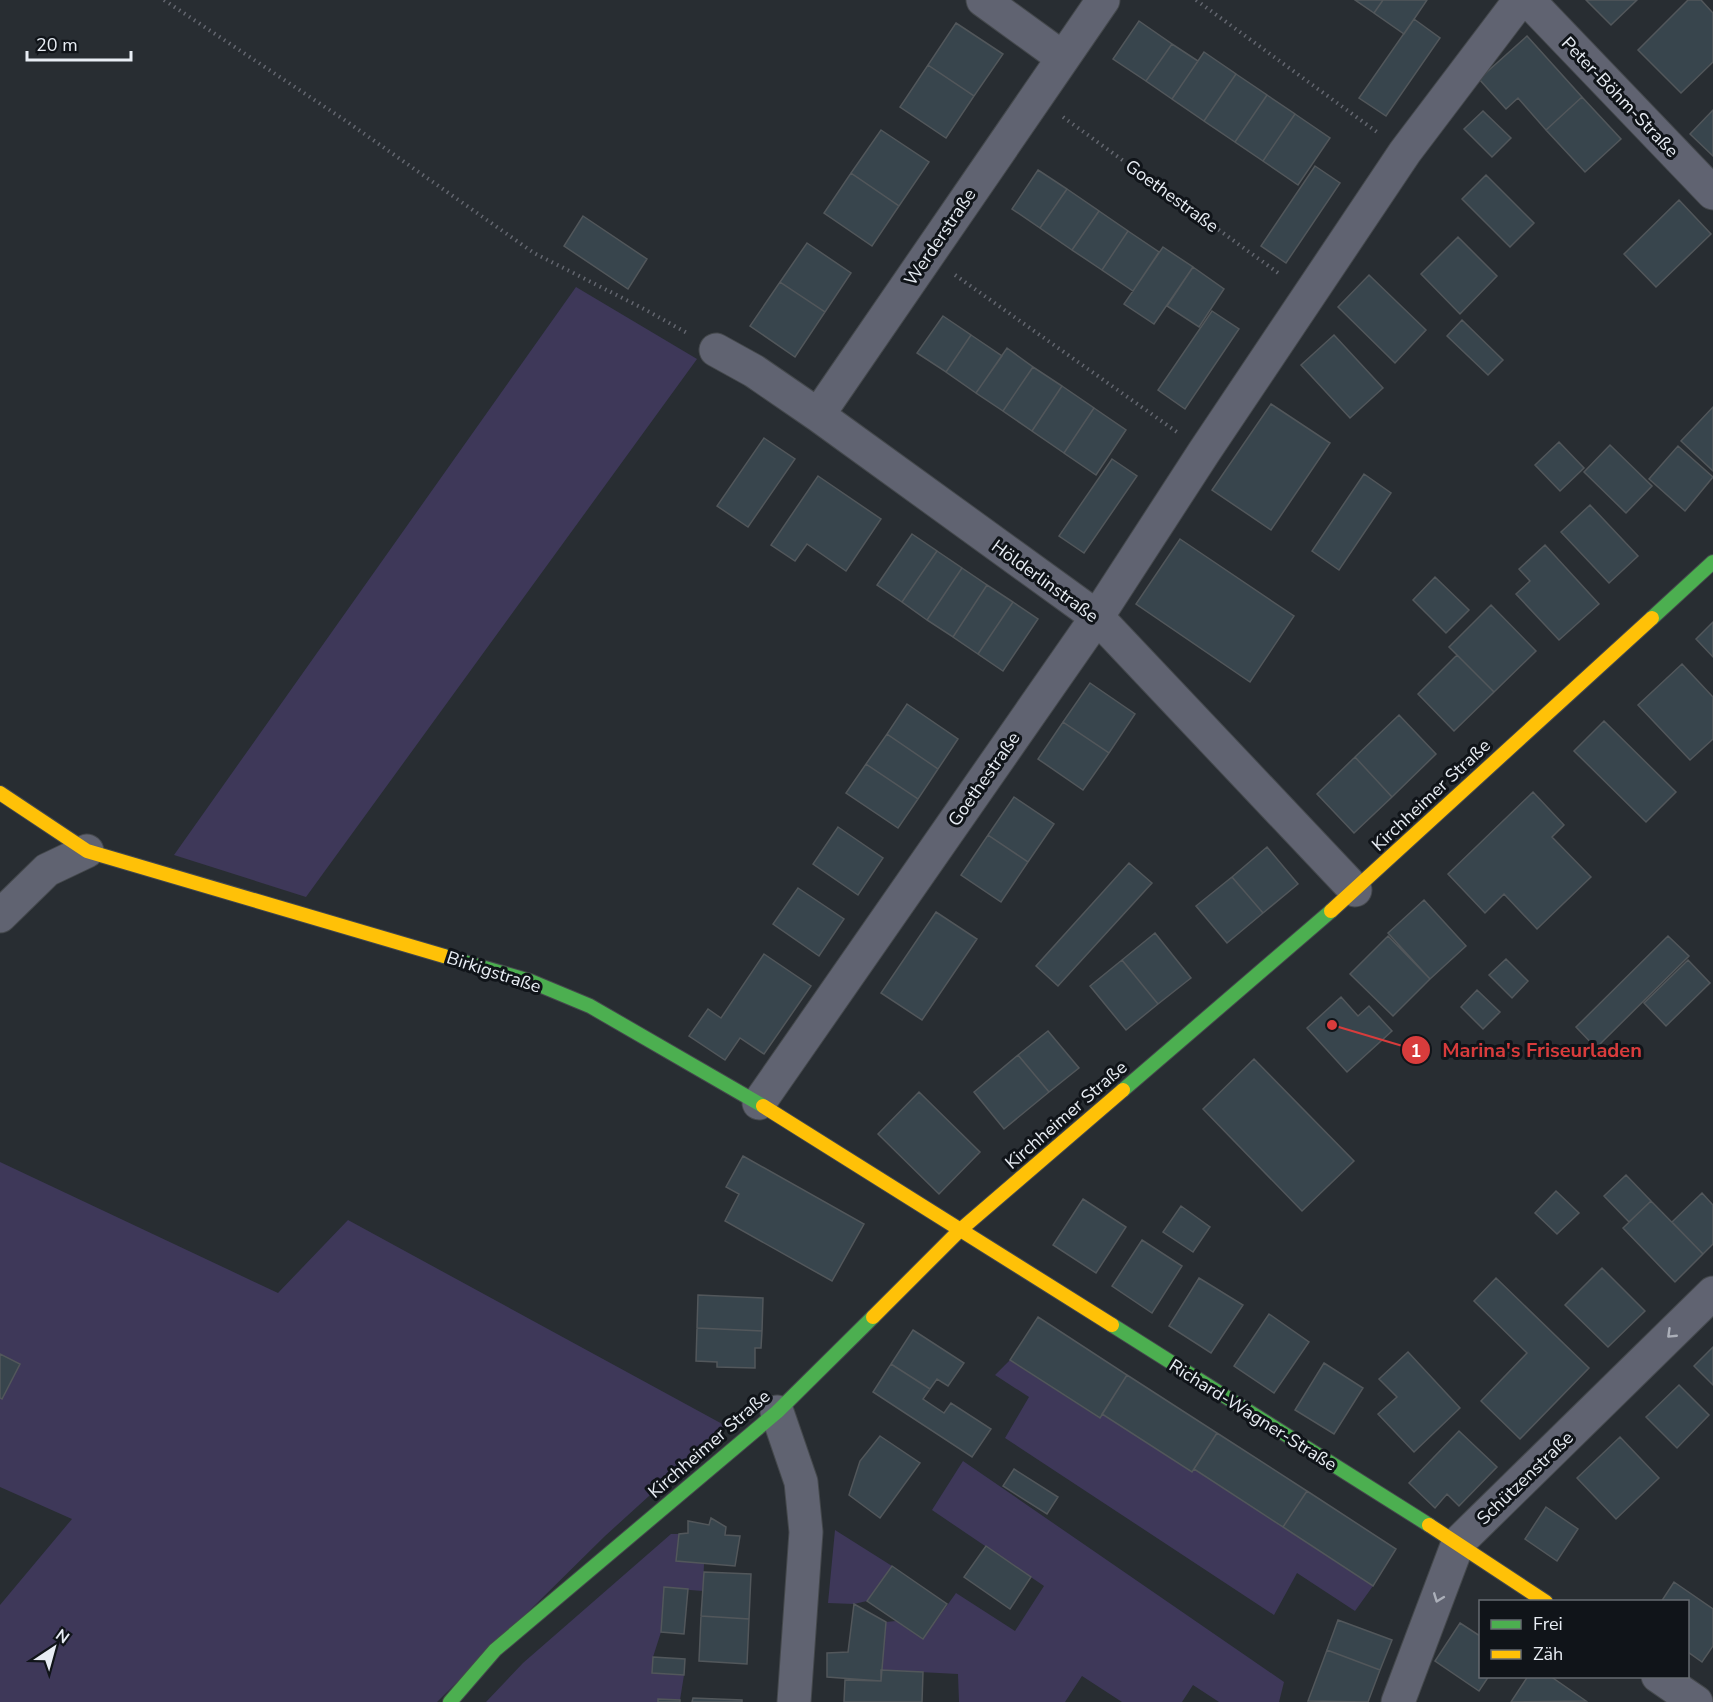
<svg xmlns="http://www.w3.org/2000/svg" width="1713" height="1702" font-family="'Nunito Sans',sans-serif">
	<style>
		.green { fill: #3e3859 }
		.building { fill: #38454d; stroke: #52575b; stroke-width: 1.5 }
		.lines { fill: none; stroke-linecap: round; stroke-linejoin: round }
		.street-casing { stroke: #44484c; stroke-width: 35 }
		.fast-casing { stroke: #44484c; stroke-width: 16 }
		.slow-casing { stroke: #44484c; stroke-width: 16 }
		.path { stroke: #63666f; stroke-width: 4; stroke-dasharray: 1.5 4.5; stroke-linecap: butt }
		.street { stroke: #606371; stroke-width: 33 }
		.fast { stroke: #4caf50; stroke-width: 14 }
		.slow { stroke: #ffc107; stroke-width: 14 }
		.oneway { stroke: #abafb9 }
		.labels { text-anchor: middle; stroke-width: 6; stroke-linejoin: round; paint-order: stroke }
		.street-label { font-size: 18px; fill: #e8edf4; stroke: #101419 }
		.leader { fill: none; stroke: #d83c3c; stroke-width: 2 }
		.callout-dot { fill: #d83c3c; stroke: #101419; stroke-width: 2 }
		.mark-label { font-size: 18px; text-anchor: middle; font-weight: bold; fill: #fff }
		.callout-label { font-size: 20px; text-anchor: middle; font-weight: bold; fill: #d83c3c; stroke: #101419; stroke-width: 6; stroke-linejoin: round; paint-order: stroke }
	</style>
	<rect width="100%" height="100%" fill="#282d32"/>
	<path class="green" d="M576 287 697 359 306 897 174 855Z
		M0 1162 278 1293 348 1220 726 1426 605 1536 437 1702H0V1605L72 1519 0 1487Z
		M1010 1360 1099 1418 1102 1414 1194 1469 1373 1586 1355 1611 1297 1573 1274 1615 1005 1438 1029 1397 995 1375Z
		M963 1461 1284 1682 1279 1702H1219L1193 1685 1182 1702H1122L1082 1676 1065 1702H959L958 1674 881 1670 886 1622 896 1621 923 1639 956 1593 1015 1631 1044 1586 932 1510Z
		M835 1530 892 1566 867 1601 854 1604 828 1603Z
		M671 1534H679L677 1561 704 1563 703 1591 664 1588 661 1632 653 1657 652 1672 684 1675 680 1700 658 1699V1702H486L523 1663Z"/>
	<path class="building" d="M1355 0H1383L1374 13Z
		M1383 0H1427L1404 34 1374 13Z
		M1586 0H1637L1611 25Z
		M1688 0H1701L1713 13V62L1681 93 1638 50Z
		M1414 19 1440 38 1386 116 1359 98Z
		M1139 21 1172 44 1146 81 1113 59Z
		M956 23 1003 54 974 96 928 65Z
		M1527 36 1582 97 1546 130 1518 98 1506 109 1479 79Z
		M1172 44 1198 61 1172 99 1146 81Z
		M1204 52 1236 74 1204 121 1172 99Z
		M928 65 974 96 946 138 900 107Z
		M1236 74 1267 95 1235 142 1204 121Z
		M1267 95 1295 114 1263 161 1235 142Z
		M1582 97 1621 139 1585 172 1546 130Z
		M1713 110V156L1690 134Z
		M1483 111 1511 138 1492 157 1464 129Z
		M1295 114 1330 138 1298 185 1263 161Z
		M881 130 929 162 899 206 851 173Z
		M1315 166 1340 183 1286 263 1261 246Z
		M1038 170 1067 189 1040 228 1012 209Z
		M851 173 899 206 872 246 824 213Z
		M1486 175 1534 223 1510 247 1462 199Z
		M1067 189 1099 211 1072 250 1040 228Z
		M1679 200 1711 234 1656 287 1624 254Z
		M1099 211 1128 231 1102 270 1072 250Z
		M583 216 647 259 628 289 564 246Z
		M1128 231 1159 252 1133 291 1102 270Z
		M1458 237 1497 276 1460 314 1421 274Z
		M807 243 851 273 825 312 780 282Z
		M1163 247 1193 267 1154 324 1124 304Z
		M1193 267 1224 289 1199 327 1167 306Z
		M1369 275 1426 330 1395 363 1338 307Z
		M780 282 825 312 795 357 750 326Z
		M1212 311 1239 329 1185 409 1158 390Z
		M943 316 971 335 946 372 917 353Z
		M1462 320 1503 360 1488 375 1447 336Z
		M971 335 1002 356 976 393 946 372Z
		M1334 335 1383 388 1350 418 1301 365Z
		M1007 348 1033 367 1003 411 976 393Z
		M1033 367 1062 386 1032 431 1003 411Z
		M1062 386 1094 408 1064 453 1032 431Z
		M1271 404 1330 443 1271 530 1212 490Z
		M1713 407V471L1681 441Z
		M1094 408 1126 430 1096 475 1064 453Z
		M764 438 795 459 748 527 717 506Z
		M1559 442 1584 468 1560 491 1535 465Z
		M1610 445 1652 486 1626 513 1584 472Z
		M1678 446 1713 477 1685 511 1649 479Z
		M1112 459 1137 476 1084 553 1059 536Z
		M1364 474 1391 493 1339 570 1312 551Z
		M818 476 881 519 846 571 807 544 795 561 771 545Z
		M1590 505 1638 556 1609 583 1561 532Z
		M912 534 937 551 902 602 877 585Z
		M1180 539 1294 616 1250 682 1136 604Z
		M1545 545 1599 604 1559 640 1516 594 1530 581 1519 569Z
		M937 551 962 568 927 620 902 602Z
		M962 568 987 585 953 637 927 620Z
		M1435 577 1469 610 1446 633 1413 600Z
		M987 585 1013 602 978 654 953 637Z
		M1013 602 1038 619 1003 671 978 654Z
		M1491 605 1536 651 1494 692 1449 647Z
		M1713 622V657L1696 639Z
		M1457 655 1494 692 1454 731 1418 694Z
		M1682 664 1713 697V739L1690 760 1638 705Z
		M1090 683 1135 714 1109 753 1063 722Z
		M907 704 958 739 938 769 887 734Z
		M1399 715 1436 754 1392 797 1355 757Z
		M1604 721 1676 792 1646 822 1574 751Z
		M1063 722 1109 753 1083 790 1038 759Z
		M887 734 938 769 918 799 866 764Z
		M1355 757 1392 797 1354 833 1317 794Z
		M866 764 918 799 898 828 846 793Z
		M1533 792 1564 825 1552 837 1591 877 1537 929 1504 894 1485 913 1448 874Z
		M1014 797 1054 824 1028 862 988 835Z
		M838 827 883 858 858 895 813 864Z
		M988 835 1028 862 1001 902 961 875Z
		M1267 847 1298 884 1263 913 1232 877Z
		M1129 863 1152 883 1058 986 1036 966Z
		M1232 877 1263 913 1227 943 1196 906Z
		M798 888 844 919 819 956 773 924Z
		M1424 900 1466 946 1430 979 1388 933Z
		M936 912 977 939 922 1020 881 993Z
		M1155 933 1191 978 1158 1004 1122 960Z
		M1388 936 1430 979 1393 1016 1350 974Z
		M1668 936 1689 956 1596 1048 1576 1027Z
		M764 954 811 986 764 1054 740 1038 725 1060 689 1036 708 1009 721 1018Z
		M1506 959 1528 981 1512 998 1489 975Z
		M1122 960 1158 1004 1126 1030 1090 986Z
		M1688 960 1710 983 1666 1026 1644 1003Z
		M1477 990 1500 1012 1483 1029 1461 1007Z
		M1341 997 1358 1016 1369 1006 1392 1031 1347 1072 1307 1028Z
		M1048 1031 1079 1068 1049 1092 1018 1055Z
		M1018 1055 1049 1092 1004 1129 974 1092Z
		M1254 1059 1354 1161 1302 1211 1203 1109Z
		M919 1092 980 1152 939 1194 878 1134Z
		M743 1156 864 1224 832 1281 725 1221 739 1194 726 1187Z
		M1626 1175 1651 1201 1629 1222 1604 1196Z
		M1556 1191 1579 1213 1557 1234 1535 1213Z
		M1702 1193 1713 1205V1244L1703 1254 1672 1222Z
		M1083 1199 1126 1227 1096 1273 1053 1245Z
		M1651 1201 1703 1254 1675 1282 1623 1228Z
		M1181 1206 1210 1227 1193 1252 1163 1232Z
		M1142 1240 1182 1266 1152 1313 1112 1286Z
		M1602 1268 1645 1311 1608 1347 1565 1305Z
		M1199 1278 1243 1305 1211 1353 1169 1326Z
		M1496 1278 1589 1368 1520 1439 1481 1401 1527 1353 1474 1301Z
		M698 1295 763 1298 762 1331 697 1328Z
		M1269 1314 1309 1342 1274 1393 1234 1366Z
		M1038 1317 1127 1375 1100 1418 1010 1360Z
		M697 1328 762 1331 761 1348H755V1368L717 1367V1362L696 1361Z
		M913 1330 964 1363 948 1386 937 1379 930 1389 891 1364Z
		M1713 1347V1385L1694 1366Z
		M1408 1352 1460 1408 1414 1452 1378 1414 1397 1397 1379 1379Z
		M0 1354 20 1364 2 1399 0 1398Z
		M1324 1363 1363 1388 1334 1434 1295 1410Z
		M891 1364 930 1389 923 1399 944 1413 951 1403 991 1429 972 1457 873 1392Z
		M1127 1375 1217 1433 1192 1472 1102 1414Z
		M1679 1385 1709 1415 1677 1448 1646 1417Z
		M1459 1431 1497 1467 1459 1506 1447 1494 1435 1508 1409 1483Z
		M1217 1433 1307 1491 1283 1527 1194 1469Z
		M880 1436 920 1463 880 1518 849 1495 860 1461Z
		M1620 1437 1659 1478 1616 1519 1577 1478Z
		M1014 1469 1058 1497 1047 1514 1003 1486Z
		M1307 1491 1396 1549 1373 1586 1283 1527Z
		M1546 1507 1578 1529 1557 1561 1525 1539Z
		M711 1518 726 1527 725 1535 740 1536 735 1566 676 1561 679 1534 688 1533V1521L709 1525Z
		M986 1546 1031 1577 1010 1609 964 1577Z
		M892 1566 947 1604 923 1639 867 1601Z
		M704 1572 751 1574 749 1619 701 1616Z
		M1674 1582 1713 1609V1646L1702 1662 1688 1652V1602H1661Z
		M664 1587 688 1589 684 1634 661 1632Z
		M854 1604 886 1622 881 1681 827 1677V1653L848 1652Z
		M701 1616 749 1619 747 1664 699 1661Z
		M1338 1620 1392 1640 1380 1670 1327 1650Z
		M1460 1623 1480 1636V1676H1489L1479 1691 1435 1661Z
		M1327 1650 1380 1670 1368 1702 1308 1701Z
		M653 1657 685 1659 684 1675 652 1673Z
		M881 1670 923 1672 922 1702H844L845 1680 881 1681Z
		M1528 1676H1550L1586 1701 1511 1702Z
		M693 1698 742 1700V1702H692Z
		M658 1699 680 1700V1702H658Z"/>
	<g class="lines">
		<defs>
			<path id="street" d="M983 0 1063 58
				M1528 0 1713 193
				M716 350 754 371 818 415 1097 617 1355 890
				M818 415 1103 0
				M0 916 47 870 87 851
				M759 1103 1097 617 1204 452 1405 152 1520 0
				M777 1412 801 1482 806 1532 794 1702
				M1658 1676 1696 1702
				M1398 1702 1458 1543 1713 1293"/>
			<path id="fast" d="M1652 618 1713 562
				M444 956 530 981 590 1006 763 1106
				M1123 1090 1331 911
				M1112 1325 1429 1525
				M450 1702 495 1650 777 1412 873 1317"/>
			<path id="slow" d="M0 793 87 851 444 956
				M1331 911 1652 618
				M763 1106 1112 1325
				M873 1317 959 1231 1123 1090
				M1429 1525 1546 1602"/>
		</defs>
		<use href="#street" class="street-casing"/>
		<use href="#fast" class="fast-casing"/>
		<use href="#slow" class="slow-casing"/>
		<path class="path" d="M164 0 346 121 534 253 646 310 687 333
			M1196 0 1377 132
			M1063 117 1281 275
			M955 275 1177 432"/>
		<use href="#street" class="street"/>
		<use href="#fast" class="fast"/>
		<use href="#slow" class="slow"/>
	</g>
	<defs><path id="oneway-chevron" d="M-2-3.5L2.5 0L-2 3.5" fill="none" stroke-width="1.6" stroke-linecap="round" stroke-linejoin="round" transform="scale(1.5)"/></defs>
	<g class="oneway">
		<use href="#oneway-chevron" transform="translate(1671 1334) rotate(136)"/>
		<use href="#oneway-chevron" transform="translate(1438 1598) rotate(111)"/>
	</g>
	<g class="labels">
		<g class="street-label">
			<text transform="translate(1620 97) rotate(46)" y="6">Peter-Böhm-Straße</text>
			<text transform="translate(1172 196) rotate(36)" y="6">Goethestraße</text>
			<text transform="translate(940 237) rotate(-56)" y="6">Werderstraße</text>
			<text transform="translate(1045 581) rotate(36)" y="6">Hölderlinstraße</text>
			<text transform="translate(984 779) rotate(-55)" y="6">Goethestraße</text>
			<text transform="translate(1431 795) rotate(-43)" y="6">Kirchheimer Straße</text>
			<text transform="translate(494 972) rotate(18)" y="6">Birkigstraße</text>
			<text transform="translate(1066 1115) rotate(-41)" y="6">Kirchheimer Straße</text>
			<text transform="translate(1253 1415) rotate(32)" y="6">Richard-Wagner-Straße</text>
			<text transform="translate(709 1444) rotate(-41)" y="6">Kirchheimer Straße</text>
			<text transform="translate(1525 1478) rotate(-44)" y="6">Schützenstraße</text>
		</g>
	</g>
	<path class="leader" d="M1332 1025L1416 1050"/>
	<g class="callout-dot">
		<circle cx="1332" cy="1025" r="6"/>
		<circle cx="1416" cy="1050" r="15"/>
	</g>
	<g class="mark-label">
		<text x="1416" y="1057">1</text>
	</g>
	<g class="callout-label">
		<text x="1542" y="1057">Marina's Friseurladen</text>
	</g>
	<rect x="1479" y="1600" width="210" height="78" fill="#101419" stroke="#666b71" stroke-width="1.5"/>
	<rect x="1491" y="1620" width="30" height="9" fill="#4caf50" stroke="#666b71" stroke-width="1.5"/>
	<text x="1533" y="1630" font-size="18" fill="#e8edf4">Frei</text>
	<rect x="1491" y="1650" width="30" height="9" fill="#ffc107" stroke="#666b71" stroke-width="1.5"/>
	<text x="1533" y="1660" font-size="18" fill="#e8edf4">Zäh</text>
	<g transform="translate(54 1648) rotate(36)" stroke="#101419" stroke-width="4.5" paint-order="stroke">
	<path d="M0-4.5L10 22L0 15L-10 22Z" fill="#e8edf4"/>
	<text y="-9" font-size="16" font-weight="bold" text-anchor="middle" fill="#e8edf4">N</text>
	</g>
	<path d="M27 51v9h104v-9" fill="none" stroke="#e8edf4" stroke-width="3"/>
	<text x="36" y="51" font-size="18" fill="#e8edf4" stroke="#101419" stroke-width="4.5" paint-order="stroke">20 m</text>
</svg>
